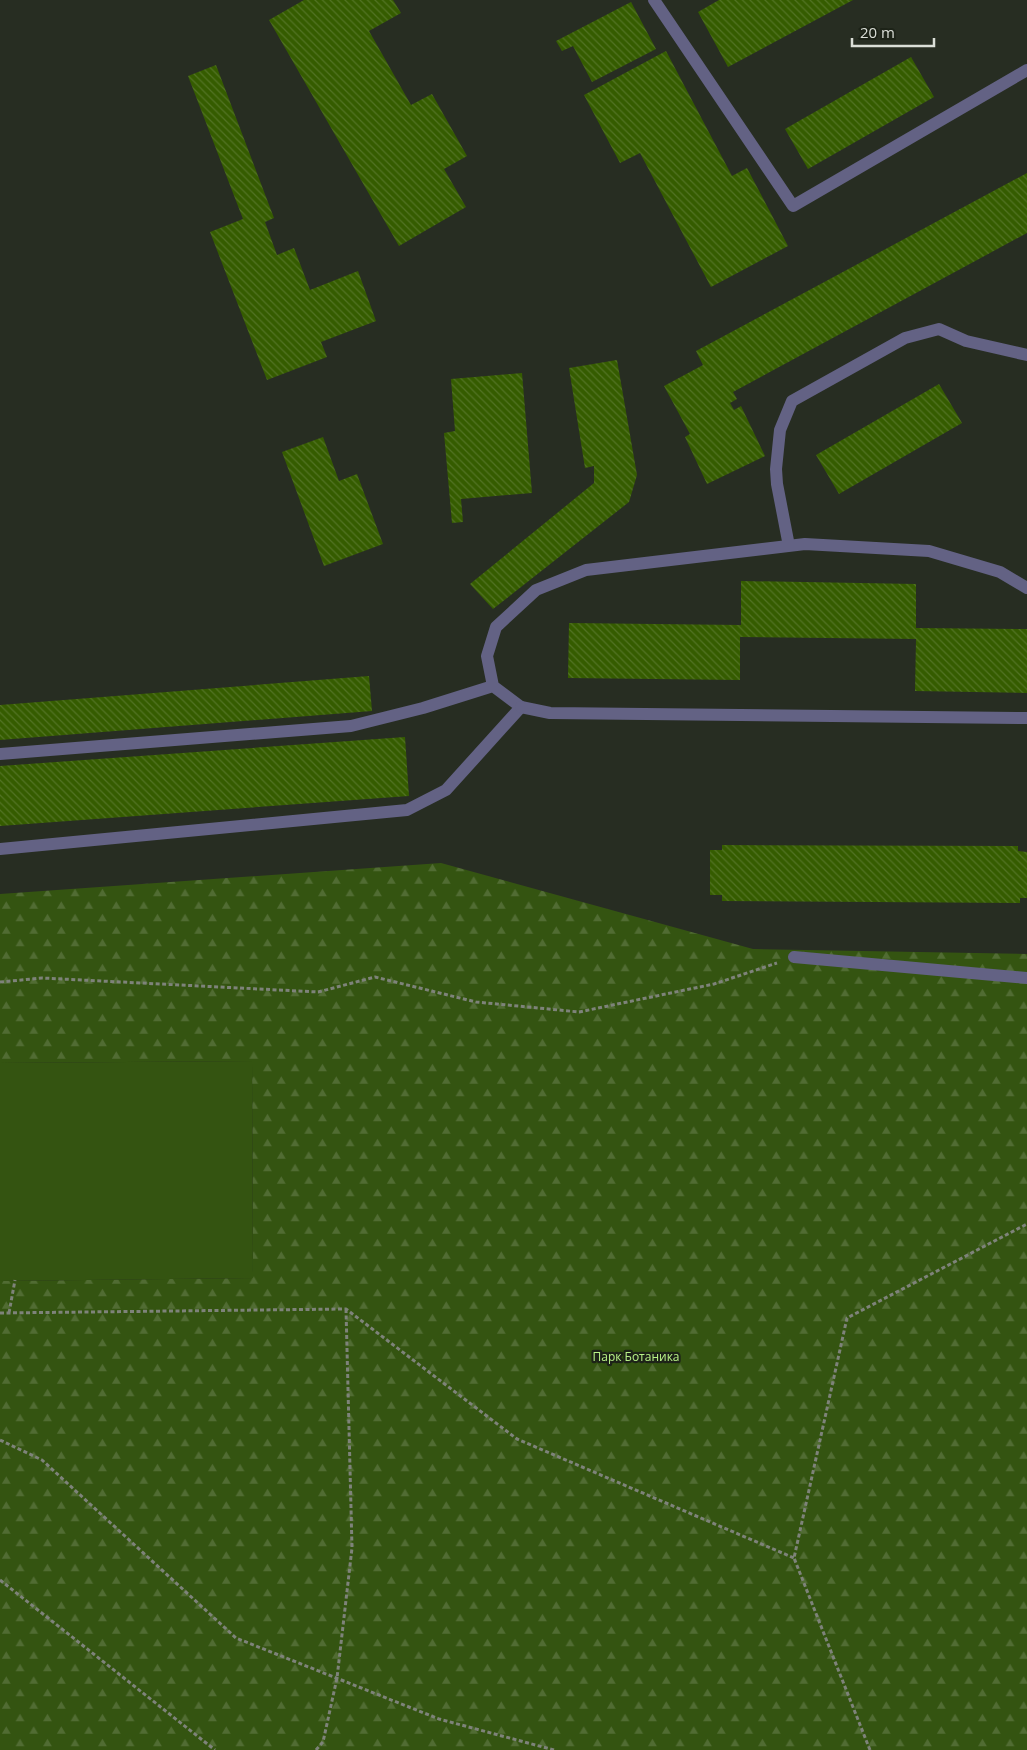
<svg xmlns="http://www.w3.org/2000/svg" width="1027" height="1750" font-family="'Open Sans',sans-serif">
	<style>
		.forest { fill: url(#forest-firs) }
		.garden { fill: #345411 }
		.building { fill: url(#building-back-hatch) }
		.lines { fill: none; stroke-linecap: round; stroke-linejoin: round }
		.path { stroke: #7e837a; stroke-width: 3; stroke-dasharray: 4 2.5; stroke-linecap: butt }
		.lane { stroke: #636284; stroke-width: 12 }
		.street { stroke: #636284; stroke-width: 12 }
		.labels { text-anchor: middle; stroke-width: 4.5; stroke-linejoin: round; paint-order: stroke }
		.park-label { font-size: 12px; fill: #b9f388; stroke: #1d2318 }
	</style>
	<defs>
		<pattern id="forest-firs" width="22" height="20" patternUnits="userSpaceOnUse" patternTransform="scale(1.25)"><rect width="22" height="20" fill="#345411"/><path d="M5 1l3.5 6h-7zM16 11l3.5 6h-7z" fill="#516c33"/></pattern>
		<pattern id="building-back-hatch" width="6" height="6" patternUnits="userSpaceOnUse" patternTransform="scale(1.25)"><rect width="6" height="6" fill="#355c00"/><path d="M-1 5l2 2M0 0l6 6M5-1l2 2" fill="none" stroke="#527324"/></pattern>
	</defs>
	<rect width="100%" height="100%" fill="#272d22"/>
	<path class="forest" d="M441 863 753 949 1027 954V1750H0V1281L253 1278 252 1061 0 1063V894Z"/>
	<path class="garden" d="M252 1061 253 1278 0 1281V1063Z"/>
	<path class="building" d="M304 0H393L401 13 369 31 411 105 432 94 467 156 444 169 466 207 399 246 269 20Z
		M719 0H853L728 67 698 12Z
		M631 2 656 49 592 82 573 46 562 51 556 41Z
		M666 51 732 176 747 168 788 246 711 287 640 153 620 163 584 95Z
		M911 57 934 97 808 169 785 129Z
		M216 65 274 218 265 222 277 255 294 248 310 290 358 271 376 321 321 342 327 357 267 380 210 232 243 219 188 76Z
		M1027 173V233L733 392 737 399 730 403 734 410 741 406 765 456 707 484 685 437 690 434 664 386 703 365 696 351Z
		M617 360 637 475 629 502 493 609 470 584 594 483V466L585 468 569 368Z
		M522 373 532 493 461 499 463 522 452 523 444 433 455 431 451 379Z
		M939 384 962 423 839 494 816 455Z
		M323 437 339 481 357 474 383 544 324 566 282 452Z
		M741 581 916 584V628L1027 629V693L915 691 916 639 740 637V680L568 678 569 623 741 625Z
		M369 676 372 711 0 740V705Z
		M405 737 409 796 0 826V766Z
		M722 845 1018 846V851L1027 852V898H1020V903L722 901V895H710V850H722Z"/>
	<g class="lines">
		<path class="path" d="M0 982 42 978 318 992 375 977 476 1002 579 1012 714 984 777 963
			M0 1313 346 1309 517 1439 794 1558
			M9 1313 15 1280
			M0 1440 42 1460 236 1638 439 1719 554 1750
			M0 1580 215 1750
			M316 1750 323 1742 337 1678 352 1548 346 1309
			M870 1750 794 1558 847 1318 1027 1224"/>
		<path class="lane" d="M654 0 793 206 1027 70
			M789 546 777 484 776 469 780 430 792 401 905 338 939 329 966 341 1027 355
			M0 754 351 726 423 708 493 686
			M0 849 407 810 446 790 521 707 493 686 487 656 496 627 536 590 586 570 805 544 929 551 1000 572 1027 588"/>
		<path class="street" d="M521 707 550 713 1027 718
			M794 957 1027 978"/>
	</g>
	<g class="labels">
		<g class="park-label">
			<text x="636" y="1361">Парк Ботаника</text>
		</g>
	</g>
	<path d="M852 38v8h82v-8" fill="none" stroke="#daded7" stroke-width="2.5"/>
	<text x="860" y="38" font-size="15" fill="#daded7" stroke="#1d2318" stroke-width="4" paint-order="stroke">20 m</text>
</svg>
